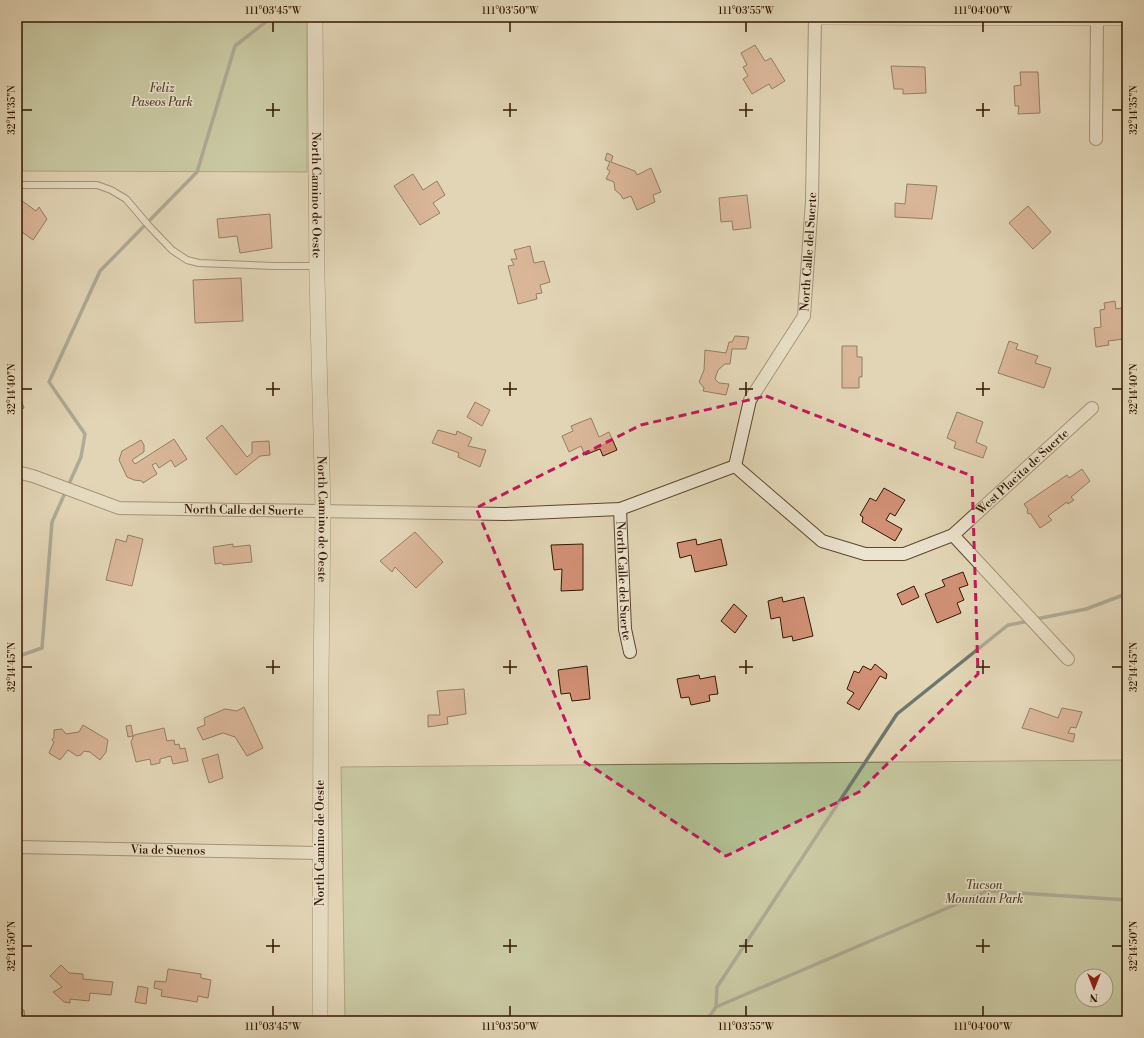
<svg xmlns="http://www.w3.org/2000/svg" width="1144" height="1038" font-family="'Libre Bodoni',serif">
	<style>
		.green { fill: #b0be91; stroke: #726a48; fill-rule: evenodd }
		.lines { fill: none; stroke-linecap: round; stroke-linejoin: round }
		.stream { stroke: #6f776d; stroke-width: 3.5 }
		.building { fill: #d19076; stroke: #331600 }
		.service-casing { stroke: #5f462e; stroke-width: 8 }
		.minor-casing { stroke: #5f462e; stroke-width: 14 }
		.tertiary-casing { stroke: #5f462e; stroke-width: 16 }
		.service { stroke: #ece4d0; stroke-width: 6 }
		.minor { stroke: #ece4d0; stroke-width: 12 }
		.tertiary { stroke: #ece4d0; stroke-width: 15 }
		.marked { fill: none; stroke: #c2185b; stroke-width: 3; stroke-dasharray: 8 5; stroke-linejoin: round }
		.ticks { fill: none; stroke: #331600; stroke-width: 1.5 }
		.labels { text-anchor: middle; stroke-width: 3; stroke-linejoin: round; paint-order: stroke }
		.park-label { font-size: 12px; font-style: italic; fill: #58482c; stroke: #ece4d0 }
		.street-label { font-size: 12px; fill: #331600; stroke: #ece4d0 }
		.neatline { fill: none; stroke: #331600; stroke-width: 1.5 }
		.ticks-label { font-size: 10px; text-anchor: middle; fill: #331600 }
	</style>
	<rect width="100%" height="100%" fill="#e2d6b6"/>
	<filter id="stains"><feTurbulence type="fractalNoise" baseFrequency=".005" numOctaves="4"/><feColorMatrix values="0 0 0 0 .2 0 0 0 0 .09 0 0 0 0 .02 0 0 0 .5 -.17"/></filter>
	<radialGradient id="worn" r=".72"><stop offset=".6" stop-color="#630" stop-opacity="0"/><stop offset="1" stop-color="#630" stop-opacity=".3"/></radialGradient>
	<path class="green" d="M17 17H307V172L17 171Z
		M1127 760V1021H345L341 767ZM1082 976H1106V1000H1082Z"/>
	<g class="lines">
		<path class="stream" d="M1036 619 1086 609 1126 594V510L1127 509
			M17 655 19 656 42 648 52 522 81 457 85 434 49 382 100 271 197 172 235 46 272 17
			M716 1007 987 891 1127 900
			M706 1021 716 1007 717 987 897 714 1008 625 1030 621"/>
	</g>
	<path class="building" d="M755 45 765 61 771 58 785 81 772 89 769 84 752 94 743 79 748 76 743 67 747 65 741 53Z
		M891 66 925 67 926 93 903 94V89H894Z
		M1020 72H1038L1040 113 1018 114 1019 106H1015L1014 86 1021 85Z
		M607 153 613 156 611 162 635 171 637 175 651 168 661 192 653 195 655 202 637 210 631 196 623 199 621 195 615 190 614 182 606 179 610 171 607 169 610 162 605 160Z
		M413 174 423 190 437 181 445 195 433 203 440 213 420 225 394 186Z
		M907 184 937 186 932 219 895 217V203L905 204Z
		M747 195 751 228 733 230 732 221 721 222 719 198Z
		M18 198 36 211 39 207 47 219 33 240 22 232 18 238 17 237Z
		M1028 206 1051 232 1033 249 1009 223Z
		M270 214 272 248 240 253 237 236 219 238 217 219Z
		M530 246 534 263 544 261 550 282 540 285 542 293 536 294 537 299 518 304 508 266 514 265 511 259H517L514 250Z
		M241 278 243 321 195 323 193 280Z
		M1115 301 1116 309 1127 307V335H1124V339L1108 341 1109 345 1096 347 1094 328 1101 327 1100 310 1105 309 1104 303Z
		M735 336 749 337 746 349H732L730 364H725L718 370 715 379 719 383 729 384 726 395 703 391 704 388 699 382 704 370 705 350 726 353 729 342H732Z
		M1009 341 1018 344 1016 349 1038 356 1035 363 1051 368 1044 388 998 373Z
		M842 346H857V357H862V377H859V388H842Z
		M19 393 24 408 17 410V394Z
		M475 402 490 410 482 426 467 417Z
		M957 412 983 422 976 442 987 447 983 458 954 448 956 442 947 438Z
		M591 418 599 437 609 432 617 450 603 456 600 449 585 455 581 446 569 452 562 436 573 431 571 426Z
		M222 425 247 457 252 453V442L269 441 270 455 260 456 236 475 206 438Z
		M438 430 456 435 457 431 472 438 468 446 486 450 480 467 458 457 459 453 432 443Z
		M174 439 187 459 175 467 171 460 159 468 156 463 152 465 157 474 143 483 142 481 134 480 127 477 119 460 122 451 141 440 144 445V452L132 460 135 464Z
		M1082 469 1090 481 1071 497 1074 500 1068 504 1067 502 1048 516 1052 520 1040 528 1030 513 1028 514 1027 512 1028 510 1024 504 1067 475 1069 478Z
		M884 488 905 500 895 516 890 513 886 520 902 529 895 541 862 522 863 517 860 515 870 498 876 501Z
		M415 532 443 562 416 588 395 567 392 572 380 561Z
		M128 535 143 539 132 586 106 580 116 539 126 542Z
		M696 539 697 545 721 539 727 565 695 572 691 555 680 558 677 543Z
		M233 544V547L250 545 252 562 223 565 222 563 215 564 213 547Z
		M583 544V590L561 591 562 569 554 570 551 545Z
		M963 572 968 585 959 588 964 600 957 603 961 613 937 623 925 594 945 586 942 580Z
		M914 586 919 597 902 605 897 594Z
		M782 597 783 602 804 597 813 636 793 641 792 636 783 638 780 617 771 619 768 601Z
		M734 604 747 616 735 633 721 621Z
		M875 664 887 674 886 679 880 676 859 710 847 703 854 693 847 689 854 671 859 673 863 666 871 670Z
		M587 666 590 699 572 701 570 693 561 694 558 670Z
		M699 675 700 679 715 676 718 694 709 695 710 701 691 705 689 697 681 698 677 679Z
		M464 689 466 714 447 717 448 724 428 727V715H440L437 691Z
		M244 707 263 748 247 756 235 737 223 733 203 740 197 728 205 725 204 718 225 709 237 711Z
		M1030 708 1058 718 1062 708 1082 712 1076 728 1071 727 1068 733 1075 734 1073 742 1022 728Z
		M83 725 108 740 106 752 100 760 90 752 84 751 81 755 77 756 68 750 60 760 49 753 54 742 52 740 54 737V730L62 729 66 734 79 732Z
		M131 725 133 736 128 737 126 726Z
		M164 728 167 741 174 740 175 745 179 744 180 749 185 748 188 761 173 764 171 756 160 759V763L151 765 150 759 136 762 131 742 134 735Z
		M17 739H19L22 758 17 759Z
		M218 754 223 778 209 783 202 759Z
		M61 965 69 973 83 974V979L113 982 111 995 90 993 89 1001 70 999V1003L64 1002 53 992 62 987 50 976Z
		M168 969 201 974V978L211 980 208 998 198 996 197 1002 161 996 162 990 154 988 155 981 166 982Z
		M138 986 148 988 146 1004 135 1002Z
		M24 1010 25 1021H17V1011Z"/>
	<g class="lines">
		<defs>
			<path id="service" d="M17 185H97L111 190 126 199 149 226 172 250 187 260 199 263 274 266H317"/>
			<g id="minor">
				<path d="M1096 139 1097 18"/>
				<path d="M735 466 822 541 865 554H904L953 535 1068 659"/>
				<path id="s1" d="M17 472 33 476 119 508 505 514 620 509 735 466 750 400 804 316 812 201 815 17"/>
				<path id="s2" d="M620 509 625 629 630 652"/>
				<path id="s3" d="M953 535 1092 408"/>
				<path id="s4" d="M17 847 320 853"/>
			</g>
			<g id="tertiary">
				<path id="s5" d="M315 17 317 278 323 510 321 679 320 1021"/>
				<path d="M821 17 1127 18"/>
			</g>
		</defs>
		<use href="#service" class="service-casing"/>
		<use href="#minor" class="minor-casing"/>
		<use href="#tertiary" class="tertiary-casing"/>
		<use href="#service" class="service"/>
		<use href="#minor" class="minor"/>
		<use href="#tertiary" class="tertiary"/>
	</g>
	<path d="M0 0H1144V1038H0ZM766 396 972 476 978 674 859 792 726 856 582 760 476 508 641 425Z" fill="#e2d6b6" fill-opacity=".55" fill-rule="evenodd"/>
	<path class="marked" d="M766 396 972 476 978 674 859 792 726 856 582 760 476 508 641 425Z"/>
	<path class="ticks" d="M273 22V32M510 22V32M746 22V32M983 22V32M273 103V117M510 103V117M746 103V117M983 103V117M22 110H32M266 110H280M503 110H517M739 110H753M976 110H990M1112 110H1122M273 382V396M510 382V396M746 382V396M983 382V396M22 389H32M266 389H280M503 389H517M739 389H753M976 389H990M1112 389H1122M273 660V674M510 660V674M746 660V674M983 660V674M22 667H32M266 667H280M503 667H517M739 667H753M976 667H990M1112 667H1122M273 939V953M510 939V953M746 939V953M983 939V953M22 946H32M266 946H280M503 946H517M739 946H753M976 946H990M1112 946H1122M273 1006V1016M510 1006V1016M746 1006V1016M983 1006V1016"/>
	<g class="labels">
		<g class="park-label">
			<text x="162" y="92">Feliz<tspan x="162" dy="14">Paseos Park</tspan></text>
			<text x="984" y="889">Tucson<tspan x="984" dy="14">Mountain Park</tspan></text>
		</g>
		<g class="street-label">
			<text dy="4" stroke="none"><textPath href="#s5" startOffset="178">North Camino de Oeste</textPath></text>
			<text dy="4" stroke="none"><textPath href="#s1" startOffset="964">North Calle del Suerte</textPath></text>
			<text dy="4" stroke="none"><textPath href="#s3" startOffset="94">West Placita de Suerte</textPath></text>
			<text dy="4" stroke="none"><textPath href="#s1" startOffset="233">North Calle del Suerte</textPath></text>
			<text dy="4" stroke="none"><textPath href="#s5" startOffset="502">North Camino de Oeste</textPath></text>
			<text dy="4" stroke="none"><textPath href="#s2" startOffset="72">North Calle del Suerte</textPath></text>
			<text transform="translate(320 843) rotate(-90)" y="4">North Camino de Oeste</text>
			<text dy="4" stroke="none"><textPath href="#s4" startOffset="151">Via de Suenos</textPath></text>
		</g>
	</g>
	<rect width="1144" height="1038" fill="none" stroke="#e2d6b6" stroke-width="44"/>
	<g transform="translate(1094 988) rotate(180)"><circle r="19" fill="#ece4d0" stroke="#a2927d"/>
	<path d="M0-3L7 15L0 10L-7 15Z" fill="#8f2418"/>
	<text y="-6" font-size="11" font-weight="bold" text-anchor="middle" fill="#331600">N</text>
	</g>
	<rect x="22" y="22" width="1100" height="994" class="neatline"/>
	<g class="ticks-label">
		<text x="273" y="14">111°03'45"W</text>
		<text x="510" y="14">111°03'50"W</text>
		<text x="746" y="14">111°03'55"W</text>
		<text x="983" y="14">111°04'00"W</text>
		<text transform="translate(1133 110) rotate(-90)" y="4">32°14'35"N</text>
		<text transform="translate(11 110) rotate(-90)" y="4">32°14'35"N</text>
		<text transform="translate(1133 389) rotate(-90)" y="4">32°14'40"N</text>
		<text transform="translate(11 389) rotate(-90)" y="4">32°14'40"N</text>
		<text transform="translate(1133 667) rotate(-90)" y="4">32°14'45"N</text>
		<text transform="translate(11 667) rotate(-90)" y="4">32°14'45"N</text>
		<text transform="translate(1133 946) rotate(-90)" y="4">32°14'50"N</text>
		<text transform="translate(11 946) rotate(-90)" y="4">32°14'50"N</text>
		<text x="273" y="1030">111°03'45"W</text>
		<text x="510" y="1030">111°03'50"W</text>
		<text x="746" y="1030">111°03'55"W</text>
		<text x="983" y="1030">111°04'00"W</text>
	</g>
	<rect width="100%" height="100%" filter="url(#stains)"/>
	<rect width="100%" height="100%" fill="url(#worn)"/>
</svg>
